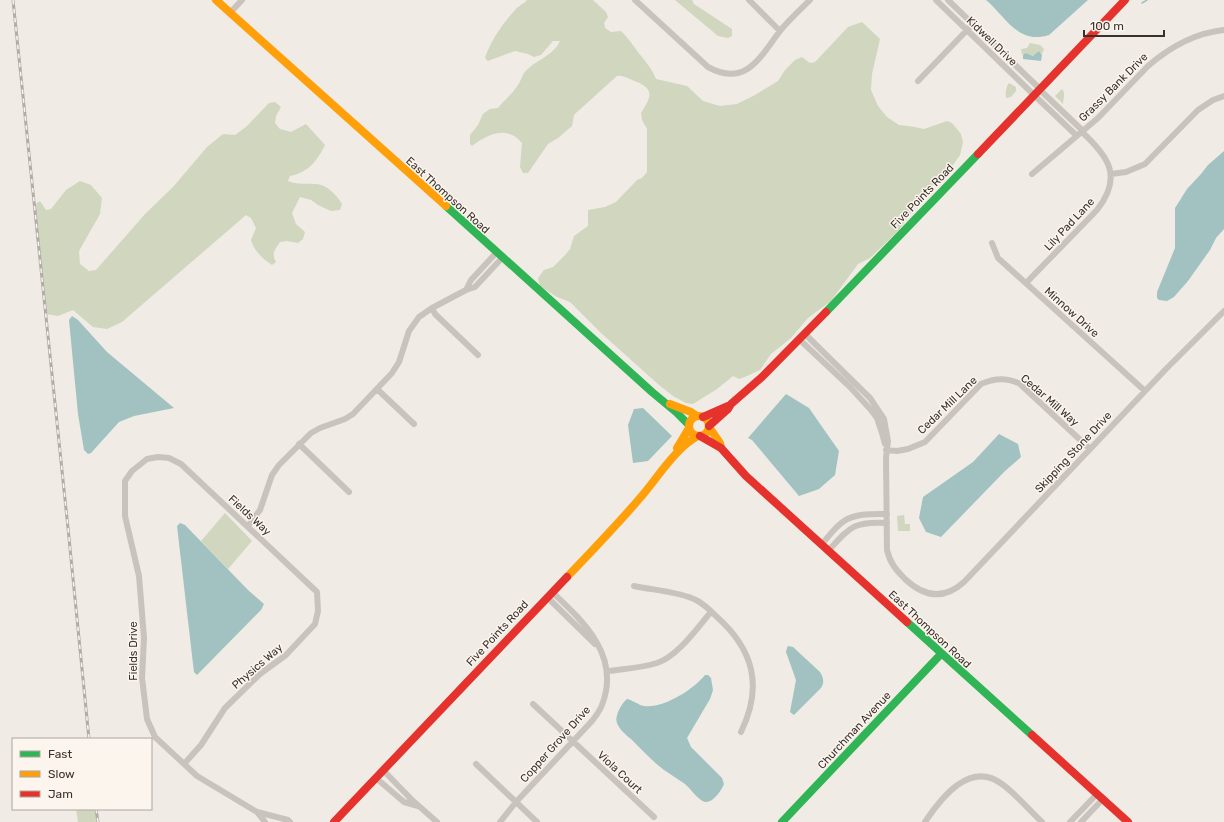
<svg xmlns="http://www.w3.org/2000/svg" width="1224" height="822" font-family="Rubik,sans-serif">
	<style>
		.green { fill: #d1d6bf }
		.water { fill: #a1c2c1 }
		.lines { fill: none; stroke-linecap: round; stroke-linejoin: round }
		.stream { stroke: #a1c2c1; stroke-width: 1.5 }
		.street { stroke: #c9c3be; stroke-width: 6 }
		.fast { stroke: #30b455; stroke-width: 8 }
		.slow { stroke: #ff9f0a; stroke-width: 8 }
		.jam { stroke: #e5322d; stroke-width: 8 }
		.rail-casing { stroke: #b1aca8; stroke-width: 3 }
		.rail { stroke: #fbf5ee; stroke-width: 1.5; stroke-dasharray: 4.5; stroke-linecap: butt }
		.labels { text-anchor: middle; stroke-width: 3; stroke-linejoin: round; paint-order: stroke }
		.street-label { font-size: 11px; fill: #3b302b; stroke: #fbf5ee }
	</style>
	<rect width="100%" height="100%" fill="#f0ebe5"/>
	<path class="green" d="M527 0H593L606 12 608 17 604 23 605 28 611 32 621 31C630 40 634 47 642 57 648 65 652 69 656 79L687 86 703 101 720 106 737 104 755 95 778 81 785 70 795 60 802 57 810 63 815 62 848 27 862 22 880 39 872 74 871 90 878 106 887 117 899 125 915 127 924 129 947 121 952 123 961 134 963 142 960 155 953 165 922 196 915 207 899 230 870 258 858 264 831 301 808 318 791 338 771 354 760 370 745 377 739 379 733 376 717 389 693 404 686 403 673 396 659 385 601 333 570 302 557 297 540 286 538 278 544 270 553 267 566 254 570 249 574 236 588 226V210L605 207 616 202 637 180 642 178 647 172V129L642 120 641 113C653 95 654 88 632 80 627 78 623 75 617 76L577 112 574 115 572 126 558 138 548 144 528 173H523L520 167 522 143C507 125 488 134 472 146L470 144V135L478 125 483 114 490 109 498 108C504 101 513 93 518 85 523 77 522 73 530 67 540 59 555 53 560 41H553L541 55 534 57 528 54 515 51 488 61 485 58C491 40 503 23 515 10 518 6 524 4 527 0Z
		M675 0H692L694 4 732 29V36L728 38 718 36Z
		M1030 43 1040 45 1044 49 1042 54 1039 51C1036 57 1030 57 1025 53L1022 55 1021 49 1027 48Z
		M1009 83 1016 87V91L1011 97 1006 98C1005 95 1006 86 1009 83Z
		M1062 89C1066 93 1063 99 1063 104L1055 96Z
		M275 102 281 107 276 116 275 123 280 129 291 132 306 124 325 145C317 161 309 172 290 176L288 181C300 186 310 182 321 185 330 188 337 196 342 204L340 210 331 211 318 205 311 200 300 197 292 213 296 224 305 232 303 239 298 243 287 241 280 242C275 250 271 253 276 262L272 265C262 258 255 252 251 240L256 228 251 218 246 215 122 322 107 329 93 327 73 310 58 316 46 314 34 205 40 201 46 210 51 209 66 190 80 181 91 185 102 198 100 214 79 251 80 264 89 271 96 270 145 214 173 187 207 147 223 134 235 135 247 126 269 103Z
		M225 513 252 541 228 569 201 541Z
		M904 515 905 524H910V531H898L897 516Z
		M76 809H96L98 822H78Z"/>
	<path class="water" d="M986 0H1088L1049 35C1018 45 1006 17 986 0Z
		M1039 51 1042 55 1041 61 1023 59V55L1025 53 1033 56Z
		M1224 151V229L1216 238 1210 250 1188 281 1174 297 1167 301 1159 300 1157 298V292L1175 248V208L1187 189 1201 174 1208 165Z
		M72 316 78 320 107 352 174 408 134 416 119 422 91 453 88 454 84 450 78 414 69 320Z
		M786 394 809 408 839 451 835 475 819 489 799 496 752 440 748 438Z
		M643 408 672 436 648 461 633 463 628 425 634 409Z
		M999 434 1018 444 1021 457 1005 471 941 537 926 532 919 518 923 497 973 462Z
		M180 523 185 525 248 590 264 604 261 610 197 675 194 672 193 664 177 526Z
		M788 646 793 647 820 672C823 677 825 682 821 688L794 715 790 712 796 680 786 652 787 648Z
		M705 675H708L711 678 713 690 710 699 687 738 691 747 722 778 724 784C721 791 713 803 705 802 699 801 690 788 685 784 678 779 671 775 664 770 652 761 642 750 631 739 626 735 619 729 617 723 614 716 622 703 627 699 633 700 638 705 644 706 663 709 694 689 705 675Z"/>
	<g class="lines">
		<path class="stream" d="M1142 3 1147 0"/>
		<path class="street" d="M635 0 708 67C746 88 760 57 780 31 789 20 800 10 810 0
			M749 0 780 31
			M936 0 1034 95 1077 136
			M948 0 1040 89
			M230 13 242 0
			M918 81 969 28
			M1039 89 1083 131
			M1032 174 1098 118 1148 66C1170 47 1194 33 1224 30
			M1111 174 1126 172 1145 164 1198 110 1213 100 1224 96
			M992 243 998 258 1145 391
			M1026 283 1097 210C1123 177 1109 157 1082 132
			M466 290 471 280 496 253
			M432 308 435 314 478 355
			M805 334 870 398 884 419 888 441 886 458 887 550C890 563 896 570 905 579 924 597 944 600 964 582L1166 369 1224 311
			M800 340 850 387 871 410 877 418 882 433 885 444
			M377 389 414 424
			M299 444 349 492
			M886 450 897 451 908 449 925 442 981 384C994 378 1007 377 1020 384L1090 449
			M248 526 260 510 272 475 279 465 311 433 320 428 345 419 353 414 392 373 399 362 409 331 419 317 432 308 466 290 475 287 502 258
			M822 544C829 536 835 527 844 521 856 513 873 514 887 514
			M829 550C850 527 854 521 887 523
			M634 586C652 590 681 592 696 600 704 604 711 611 717 617 754 650 763 687 741 732
			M547 597 595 644
			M607 671C624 669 641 668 657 663 678 656 697 628 711 612
			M533 704 654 817
			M184 764 201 745 225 708 260 674 286 655 315 624 318 611 317 592 181 464 169 458 158 457 147 459 132 471 125 481V516L139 576 144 638 142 678 147 719 155 737 197 776 257 812 288 820 290 822
			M476 764 537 822
			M383 770 412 800 437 822
			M376 778 404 802 418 806
			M257 812 265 822
			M500 822 516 802 592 721C596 716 600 710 602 705 621 656 584 622 552 592
			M925 822C941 798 970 760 1002 784 1017 795 1029 810 1042 822
			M1070 822 1097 794
			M1081 822 1103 799"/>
		<path class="fast" d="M446 206 652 392 676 412 689 425
			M826 312 978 154
			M907 622 1032 735
			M782 822 941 654"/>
		<path class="slow" d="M216 0 446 206
			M670 404 691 412 697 416
			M689 426a10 10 0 1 1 20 0a10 10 0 1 1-20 0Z
			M709 427 720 443 721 448
			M677 448 689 428
			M567 577C592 551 617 525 640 498 656 480 676 447 698 436"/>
		<path class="jam" d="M978 154 1125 0
			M703 417 728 406
			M709 426 728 409 731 404 762 377 826 312
			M700 436 721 448 746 476 907 622
			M1032 735 1128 822
			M334 822 567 577"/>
		<defs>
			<path id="rail" d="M13 0 68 528 89 739
				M96 809 98 822"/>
		</defs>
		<use href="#rail" class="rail-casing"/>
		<use href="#rail" class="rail"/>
	</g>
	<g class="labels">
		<g class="street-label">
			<text transform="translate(992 41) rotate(44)" y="4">Kidwell Drive</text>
			<text transform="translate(1113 87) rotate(-45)" y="4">Grassy Bank Drive</text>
			<text transform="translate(448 195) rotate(42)" y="4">East Thompson Road</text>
			<text transform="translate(922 196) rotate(-46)" y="4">Five Points Road</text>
			<text transform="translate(1069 224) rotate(-47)" y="4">Lily Pad Lane</text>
			<text transform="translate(1072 312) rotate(42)" y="4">Minnow Drive</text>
			<text transform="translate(1050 400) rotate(41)" y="4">Cedar Mill Way</text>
			<text transform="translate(947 405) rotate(-44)" y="4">Cedar Mill Lane</text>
			<text transform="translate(1073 452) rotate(-47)" y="4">Skipping Stone Drive</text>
			<text transform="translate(250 515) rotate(43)" y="4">Fields Way</text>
			<text transform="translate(930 629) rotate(43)" y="4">East Thompson Road</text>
			<text transform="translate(497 633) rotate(-47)" y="4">Five Points Road</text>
			<text transform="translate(133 651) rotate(-90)" y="4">Fields Drive</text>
			<text transform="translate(257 666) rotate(-41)" y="4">Physics Way</text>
			<text transform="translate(854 730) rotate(-47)" y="4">Churchman Avenue</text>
			<text transform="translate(555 744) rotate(-48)" y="4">Copper Grove Drive</text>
			<text transform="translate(620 772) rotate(43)" y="4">Viola Court</text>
		</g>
	</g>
	<rect x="12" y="738" width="140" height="72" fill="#fbf5ee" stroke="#aea6a0"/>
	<rect x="20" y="751" width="20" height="6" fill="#30b455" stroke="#aea6a0"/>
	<text x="48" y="758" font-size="12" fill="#3b302b">Fast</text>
	<rect x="20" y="771" width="20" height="6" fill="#ff9f0a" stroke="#aea6a0"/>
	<text x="48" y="778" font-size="12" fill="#3b302b">Slow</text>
	<rect x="20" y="791" width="20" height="6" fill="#e5322d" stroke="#aea6a0"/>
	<text x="48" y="798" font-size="12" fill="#3b302b">Jam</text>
	<path d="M1084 30v6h80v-6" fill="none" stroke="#3b302b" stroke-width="2"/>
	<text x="1090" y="30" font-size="12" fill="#3b302b" stroke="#fbf5ee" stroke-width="3" paint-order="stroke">100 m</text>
</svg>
